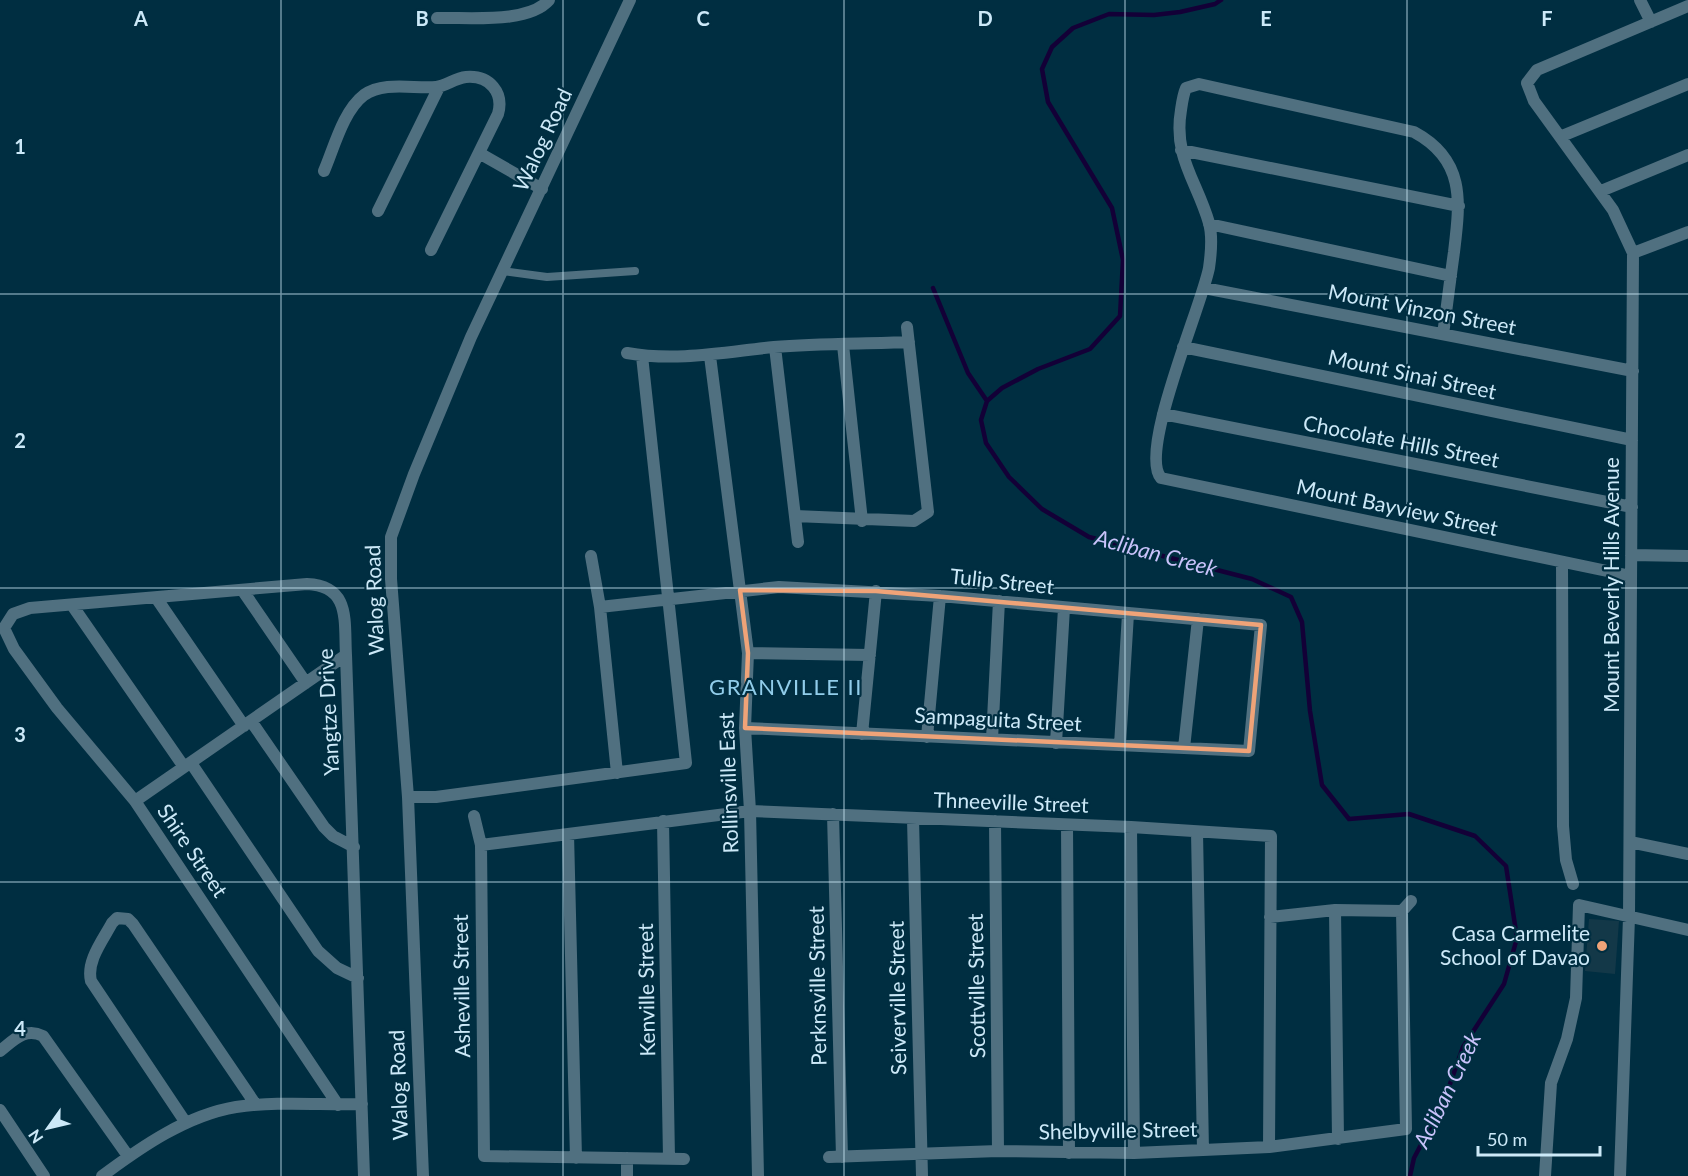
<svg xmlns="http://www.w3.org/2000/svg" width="1688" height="1176" font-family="Lato,sans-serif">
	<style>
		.built { fill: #133848 }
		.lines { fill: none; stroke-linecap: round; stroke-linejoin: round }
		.stream { stroke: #130037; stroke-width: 4.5 }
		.lane { stroke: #507080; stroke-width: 8 }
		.street { stroke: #507080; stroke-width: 12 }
		.marked { fill: none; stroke: #efa378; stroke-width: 4.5; stroke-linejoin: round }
		.grid { fill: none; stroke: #cce9f8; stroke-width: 1.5; stroke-opacity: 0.55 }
		.poi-dot { fill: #efa378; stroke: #002e41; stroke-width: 2 }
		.labels { text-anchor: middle; stroke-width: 4.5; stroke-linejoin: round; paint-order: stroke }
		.street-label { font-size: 21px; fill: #cce9f8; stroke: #002e41 }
		.poi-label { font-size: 21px; fill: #cce9f8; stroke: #002e41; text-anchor: end }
		.water-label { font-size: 22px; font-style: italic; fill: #c9c3fb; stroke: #002e41 }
		.neighbourhood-label { font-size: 22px; letter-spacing: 1.5px; fill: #91cdea; stroke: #002e41 }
		.grid-label { font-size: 20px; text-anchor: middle; font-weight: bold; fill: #cce9f8; stroke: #002e41; stroke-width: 4.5; stroke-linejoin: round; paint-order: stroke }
	</style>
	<rect width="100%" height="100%" fill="#002e41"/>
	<path class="built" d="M1589 919 1619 921 1615 974 1585 971Z"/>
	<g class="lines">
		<path class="stream" d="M1221 0 1215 4 1180 12 1154 15 1109 14 1073 28 1052 47 1042 69 1048 102 1112 208 1123 260 1120 316 1090 349 1038 369 1002 388 987 401 981 420 986 443 1009 477 1042 509 1089 537 1252 579 1291 597 1302 622 1310 711 1322 785 1349 819 1409 814 1475 836 1506 866 1517 938 1504 984 1463 1047 1444 1101 1414 1158 1410 1176
			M933 288 968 373 987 401"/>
		<path class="lane" d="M502 271 547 277 635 271"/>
		<path class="street" d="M1640 0 1651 22
			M437 18C468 17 528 24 549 0
			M1562 136 1688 84
			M1181 150 1459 206
			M479 153 542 189
			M324 171C334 148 343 111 364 95 384 81 414 89 436 87 446 86 455 78 466 77 490 75 504 93 498 114L431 250
			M1601 191 1688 155
			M378 211 439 87
			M1209 224 1451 276
			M1633 253 1688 232
			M1204 288 1633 371
			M1443 334C1447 307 1450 280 1454 252 1460 202 1466 160 1414 132L1199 84 1186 88C1183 95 1182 103 1181 110 1173 157 1197 181 1209 223 1213 237 1211 254 1209 268 1202 305 1138 452 1161 478L1631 576
			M843 345 862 521
			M775 347 798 542
			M1183 347 1632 440
			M627 353C676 362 725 352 774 347 819 343 864 344 909 342
			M710 356 748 653 745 728 750 811 758 1176
			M1163 414 1632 507
			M795 516 914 521 928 512 907 327
			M1631 555 1688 556
			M591 556 600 607 617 773
			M1562 562 1563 826 1566 860 1573 884
			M243 591 306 683
			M157 599 244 726
			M72 605 184 767
			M600 607 779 587 940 596 1261 625 1249 751 745 728
			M748 653 870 655
			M251 721 324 827 333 836 354 847
			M862 734 876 591
			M927 737 940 596
			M992 739 999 601
			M1056 743 1064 608
			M1120 745 1128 614
			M1184 748 1198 619
			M191 763 318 951 337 968 358 978
			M408 797H436L686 763 642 356
			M135 801 346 655
			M833 814 842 1157
			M474 816 481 845 484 1156 684 1159
			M913 819 922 1176
			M663 821 669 1158
			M995 821 998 1151
			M1067 825 1069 1153
			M1131 827 1134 1153
			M1197 832 1203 1150
			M568 834 576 1158
			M1630 842 1688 854
			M481 845 750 811 1131 827 1271 836 1269 1147
			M1335 910 1338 1139
			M1270 917 1335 910 1402 911 1411 901
			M0 1051C14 1040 25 1027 43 1036L128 1156
			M338 1105 135 801 57 708 14 649 4 628 13 614 30 608 307 584C351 586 344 621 346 655L364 1176
			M0 1110 44 1176
			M186 1123 91 981C86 961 103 940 112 923L117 918 128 919 133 924 256 1105
			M829 1157 998 1151 1134 1153 1203 1150 1269 1147 1406 1129 1402 911
			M627 1158V1176
			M102 1176C141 1147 187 1115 236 1107 277 1101 320 1105 362 1104
			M423 1176 408 797 391 579V537L414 474 471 337 630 0
			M1545 1176 1551 1083 1567 1039 1576 998 1579 905 1688 930
			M1620 1176 1629 917 1633 253 1613 210 1534 101 1527 83 1537 70 1688 6"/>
	</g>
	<path class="marked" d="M740 590 876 591 1261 625 1249 751 745 728 748 653Z"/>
	<path class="grid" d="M281 0V1176M563 0V1176M844 0V1176M1125 0V1176M1407 0V1176M0 294H1688M0 588H1688M0 882H1688"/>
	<circle class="poi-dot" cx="1602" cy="946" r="6"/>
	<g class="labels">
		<g class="street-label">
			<text transform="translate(543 140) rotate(-65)" y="7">Walog Road</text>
			<text transform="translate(1422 310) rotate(11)" y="7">Mount Vinzon Street</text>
			<text transform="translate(1412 375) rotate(12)" y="7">Mount Sinai Street</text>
			<text transform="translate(1401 442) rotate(11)" y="7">Chocolate Hills Street</text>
			<text transform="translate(1397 508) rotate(12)" y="7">Mount Bayview Street</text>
			<text transform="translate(1002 582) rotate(6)" y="7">Tulip Street</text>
			<text transform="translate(1612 585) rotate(-90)" y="7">Mount Beverly Hills Avenue</text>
			<text transform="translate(375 600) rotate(-92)" y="7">Walog Road</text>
			<text transform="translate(329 712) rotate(-93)" y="7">Yangtze Drive</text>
			<text transform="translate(998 720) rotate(3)" y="7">Sampaguita Street</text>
			<text transform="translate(729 783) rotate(-92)" y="7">Rollinsville East</text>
			<text transform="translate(1011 803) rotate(2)" y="7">Thneeville Street</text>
			<text transform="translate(192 851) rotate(56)" y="7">Shire Street</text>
			<text transform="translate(462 986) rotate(-91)" y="7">Asheville Street</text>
			<text transform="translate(818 986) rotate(-91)" y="7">Perknsville Street</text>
			<text transform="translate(977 986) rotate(-91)" y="7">Scottville Street</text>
			<text transform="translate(647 990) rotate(-91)" y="7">Kenville Street</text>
			<text transform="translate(898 998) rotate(-91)" y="7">Seiverville Street</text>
			<text transform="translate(399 1085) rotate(-92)" y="7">Walog Road</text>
			<text transform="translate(1118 1131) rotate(-1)" y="7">Shelbyville Street</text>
		</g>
		<g class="poi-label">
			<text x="1590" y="941">Casa Carmelite<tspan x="1590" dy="24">School of Davao</tspan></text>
		</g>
		<g class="water-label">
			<text transform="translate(1156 553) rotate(15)" y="8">Acliban Creek</text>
			<text transform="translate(1447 1090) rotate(-64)" y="8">Acliban Creek</text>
		</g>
		<g class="neighbourhood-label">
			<text x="786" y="695">GRANVILLE II</text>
		</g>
	</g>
	<g class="grid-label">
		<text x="141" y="26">A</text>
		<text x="422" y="26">B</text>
		<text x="703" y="26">C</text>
		<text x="985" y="26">D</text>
		<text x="1266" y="26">E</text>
		<text x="1547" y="26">F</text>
		<text x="20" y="154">1</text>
		<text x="20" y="448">2</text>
		<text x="20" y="742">3</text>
		<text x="20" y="1036">4</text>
	</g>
	<g transform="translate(48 1128) rotate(236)" stroke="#002e41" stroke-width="4.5" paint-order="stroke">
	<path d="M0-4.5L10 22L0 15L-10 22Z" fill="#cce9f8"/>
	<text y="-9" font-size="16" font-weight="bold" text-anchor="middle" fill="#cce9f8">N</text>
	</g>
	<path d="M1478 1146v9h122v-9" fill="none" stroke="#cce9f8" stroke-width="3"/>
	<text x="1487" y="1146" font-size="18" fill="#cce9f8" stroke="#002e41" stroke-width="4.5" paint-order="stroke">50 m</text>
</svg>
